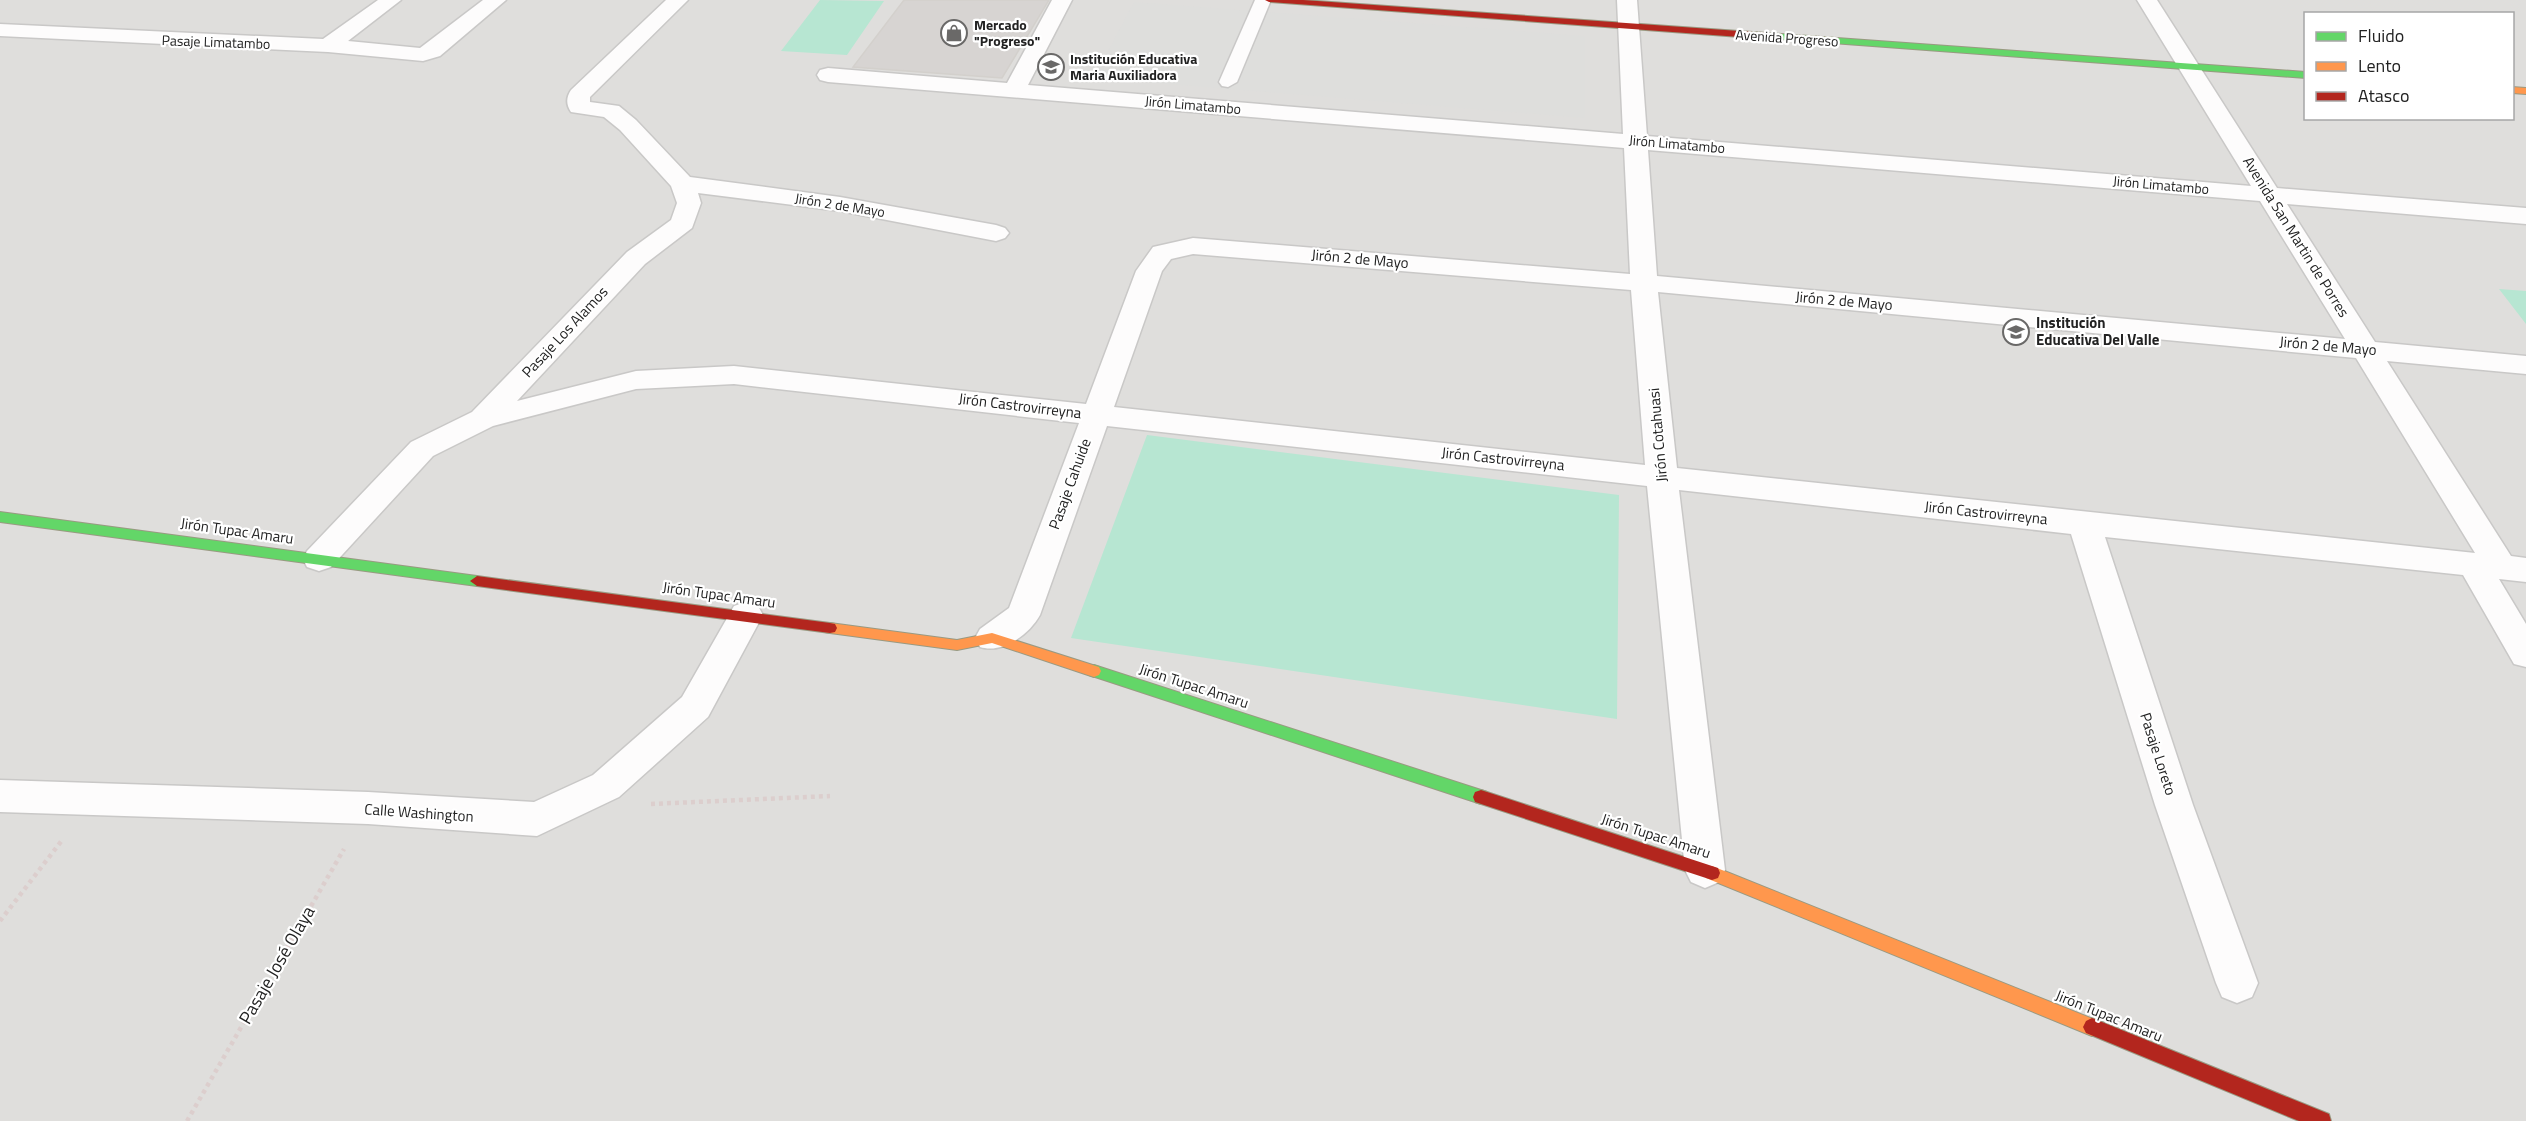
<svg xmlns="http://www.w3.org/2000/svg" width="2526" height="1121" font-family="'Titillium Web',sans-serif">
	<style>
		.residential { fill: #dfdedc; fill-rule: evenodd }
		.religious { fill: #dededc }
		.pitch { fill: #b7e6d2 }
		.building { fill: #d7d4d2; stroke: #d3d0cc; stroke-width: 1.5 }
		.lines { fill: none; stroke-linecap: round; stroke-linejoin: round }
		.lane-casing { stroke: #c9c8c7; stroke-width: 3 }
		.street-casing { stroke: #c9c8c7; stroke-width: 3 }
		.fast-casing { stroke: #999a82; stroke-width: 2 }
		.slow-casing { stroke: #999a82; stroke-width: 2 }
		.jam-casing { stroke: #999a82; stroke-width: 2 }
		.path { stroke: #dccecd; stroke-width: 4.5; stroke-dasharray: 4 4; stroke-linecap: butt }
		.lane { fill: #fdfcfc; fill-rule: evenodd }
		.street { fill: #fdfcfc; fill-rule: evenodd }
		.fast { fill: #63d668; fill-rule: evenodd }
		.slow { fill: #ff974d; fill-rule: evenodd }
		.jam { fill: #b3261e; fill-rule: evenodd }
		.labels { text-anchor: middle; stroke-width: 4.5; stroke-linejoin: round; paint-order: stroke }
		.far-poi-label { font-size: 14px; font-weight: bold; fill: #222; stroke: #fff; text-anchor: start }
		.far-street-label { font-size: 14px; fill: #222; stroke: #fff }
		.street-label { font-size: 15px; fill: #222; stroke: #fff }
		.poi-label { font-size: 15px; font-weight: bold; fill: #222; stroke: #fff; text-anchor: start }
		.near-street-label { font-size: 18px; fill: #222; stroke: #fff }
	</style>
	<rect width="100%" height="100%" fill="#f0eeeb"/>
	<path class="residential" d="M0 0H2526V1121H0ZM2306 14H2512V118H2306Z"/>
	<path class="religious" d="M1134 2 1585 36V118L1094 78Z"/>
	<path class="pitch" d="M820 0 884 1 847 55 781 51Z
		M2499 289 2526 291V324Z
		M1147 435 1619 495 1617 719 1071 638Z"/>
	<path class="building" d="M904 0H1049L1002 78 853 67Z"/>
	<g class="lines">
		<defs>
			<path id="lane" d="M1255 0H1271L1237 82 1228 87 1222 86 1219 82Z"/>
			<path id="street" d="M378 0H401L348 41 420 48 483 0H506L440 56 423 61 328 52 0 36V24L323 39Z
				M666 0H688L590 97V102L619 106 636 120 690 177 840 197 996 225 1005 228 1009 233 1005 238 996 241 840 211 698 193 701 203 692 228 645 264 517 401 636 371 734 366 1086 404 1136 271 1153 247 1193 238 1630 274 1624 148 828 82 820 80 817 75 820 70 828 68 1007 83 1052 0H1072L1028 85 1623 134 1617 0H1637L1647 136 2251 186 2137 0H2157L2277 188 2526 208V224L2287 204 2375 342 2526 356V374L2387 361 2511 556 2526 558V582L2499 579 2526 624V667L2514 664 2463 575 2105 537 2193 805 2258 983 2252 997 2237 1003 2222 997 2216 983 2155 805 2071 534 1679 490 1725 870 1719 882 1705 888 1691 882 1685 870 1647 486 1107 426 1040 615C1029 635 1002 654 980 647L975 638 980 629 1009 608 1079 423 734 384 636 389 493 426 433 456 331 567 319 571 307 567 303 559 307 551 411 442 472 412 627 252 671 220 677 203 671 186 620 130 604 117 571 112C566 105 566 97 571 90ZM1648 150 2260 201 2345 339 1657 276ZM1193 254 1631 290 1645 465 1114 407 1162 271 1171 259ZM1658 292 2356 358 2475 553 1677 468Z
				M746 602 758 606 763 615 708 717 619 797 537 836 368 824 0 812V780L368 792 534 802 593 775 682 697 734 606Z"/>
			<path id="fast" d="M1767 33 2306 72V78L1764 38V34Z
				M0 512 477 576 484 581 477 586 0 522Z
				M1094 665 1481 790 1487 792 1489 797 1487 802 1481 804 1089 675 1087 671 1089 667Z"/>
			<path id="slow" d="M2512 87 2526 88V94L2512 93Z
				M830 623 957 640 992 633 1099 667 1101 671 1099 675 1094 677 992 643 957 650 830 633 825 632 823 628 825 624Z
				M1712 866 2098 1021 2101 1027 2098 1033 2092 1036 1706 878 1704 873 1706 868Z"/>
			<path id="jam" d="M1265 0H1303L1767 33 1771 36 1767 39 1269 2Z
				M477 576 830 623 835 624 837 628 835 632 830 633 477 586 470 581Z
				M1481 790 1712 866 1718 868 1720 873 1718 878 1712 880 1475 802 1473 797 1475 792Z
				M2092 1018 2329 1114 2331 1121H2299L2086 1033 2083 1027 2086 1021Z"/>
		</defs>
		<use href="#lane" class="lane-casing"/>
		<use href="#street" class="street-casing"/>
		<use href="#fast" class="fast-casing"/>
		<use href="#slow" class="slow-casing"/>
		<use href="#jam" class="jam-casing"/>
		<path class="path" d="M651 804 830 796
			M0 921 63 839
			M187 1121 344 849"/>
		<use href="#lane" class="lane"/>
		<use href="#street" class="street"/>
		<use href="#fast" class="fast"/>
		<use href="#slow" class="slow"/>
		<use href="#jam" class="jam"/>
	</g>
	<defs>
		<symbol id="shop-ring" viewBox="-11 -11 22 22"><circle r="9.5" fill="#fff" stroke="#6a6968" stroke-width="1.5"/><path d="M-5-2.5h2.3a2.7 3.5 0 0 1 5.4 0H5L5.5 6h-11ZM-1.5-2.5h3a1.5 2.3 0 0 0-3 0Z" fill="#6a6968"/></symbol>
		<symbol id="school-ring" viewBox="-11 -11 22 22"><circle r="9.5" fill="#fff" stroke="#6a6968" stroke-width="1.5"/><path d="M0-5L7-2L0 1L-7-2ZM-4 1L0 2.5L4 1V4Q0 6-4 4Z" fill="#6a6968"/></symbol>
	</defs>
	<g fill-rule="evenodd">
		<use href="#shop-ring" x="939" y="18" width="30" height="30"/>
		<use href="#school-ring" x="1036" y="52" width="30" height="30"/>
		<use href="#school-ring" x="2001" y="317" width="30" height="30"/>
	</g>
	<g class="labels">
		<g class="far-poi-label">
			<text x="974" y="30">Mercado<tspan x="974" dy="16">"Progreso"</tspan></text>
			<text x="1070" y="64">Institución Educativa<tspan x="1070" dy="16">Maria Auxiliadora</tspan></text>
		</g>
		<g class="far-street-label">
			<text transform="translate(1787 38) rotate(4)" y="5">Avenida Progreso</text>
			<text transform="translate(216 42) rotate(2)" y="5">Pasaje Limatambo</text>
			<text transform="translate(1193 105) rotate(5)" y="5">Jirón Limatambo</text>
			<text transform="translate(1677 144) rotate(5)" y="5">Jirón Limatambo</text>
			<text transform="translate(2161 185) rotate(5)" y="5">Jirón Limatambo</text>
			<text transform="translate(840 205) rotate(9)" y="5">Jirón 2 de Mayo</text>
		</g>
		<g class="street-label">
			<text transform="translate(2296 237) rotate(58)" y="5">Avenida San Martin de Porres</text>
			<text transform="translate(1360 259) rotate(5)" y="5">Jirón 2 de Mayo</text>
			<text transform="translate(1844 301) rotate(5)" y="5">Jirón 2 de Mayo</text>
			<text transform="translate(565 332) rotate(-47)" y="5">Pasaje Los Alamos</text>
			<text transform="translate(2328 346) rotate(5)" y="5">Jirón 2 de Mayo</text>
			<text transform="translate(1020 406) rotate(7)" y="5">Jirón Castrovirreyna</text>
			<text transform="translate(1658 435) rotate(-95)" y="5">Jirón Cotahuasi</text>
			<text transform="translate(1503 459) rotate(6)" y="5">Jirón Castrovirreyna</text>
			<text transform="translate(1070 484) rotate(-70)" y="5">Pasaje Cahuide</text>
			<text transform="translate(1986 513) rotate(6)" y="5">Jirón Castrovirreyna</text>
			<text transform="translate(237 531) rotate(8)" y="5">Jirón Tupac Amaru</text>
			<text transform="translate(719 595) rotate(8)" y="5">Jirón Tupac Amaru</text>
			<text transform="translate(1194 686) rotate(18)" y="5">Jirón Tupac Amaru</text>
			<text transform="translate(2158 754) rotate(72)" y="5">Pasaje Loreto</text>
			<text transform="translate(419 813) rotate(4)" y="5">Calle Washington</text>
			<text transform="translate(1656 836) rotate(18)" y="5">Jirón Tupac Amaru</text>
			<text transform="translate(2109 1016) rotate(22)" y="5">Jirón Tupac Amaru</text>
		</g>
		<g class="poi-label">
			<text x="2036" y="328">Institución<tspan x="2036" dy="17">Educativa Del Valle</tspan></text>
		</g>
		<g class="near-street-label">
			<text transform="translate(277 965) rotate(-60)" y="6">Pasaje José Olaya</text>
		</g>
	</g>
	<rect x="2304" y="12" width="210" height="108" fill="#ffffff" stroke="#a7a7a7" stroke-width="1.5"/>
	<rect x="2316" y="32" width="30" height="9" fill="#63d668" stroke="#a7a7a7" stroke-width="1.5"/>
	<text x="2358" y="42" font-size="18" fill="#222222">Fluido</text>
	<rect x="2316" y="62" width="30" height="9" fill="#ff974d" stroke="#a7a7a7" stroke-width="1.5"/>
	<text x="2358" y="72" font-size="18" fill="#222222">Lento</text>
	<rect x="2316" y="92" width="30" height="9" fill="#b3261e" stroke="#a7a7a7" stroke-width="1.5"/>
	<text x="2358" y="102" font-size="18" fill="#222222">Atasco</text>
</svg>
